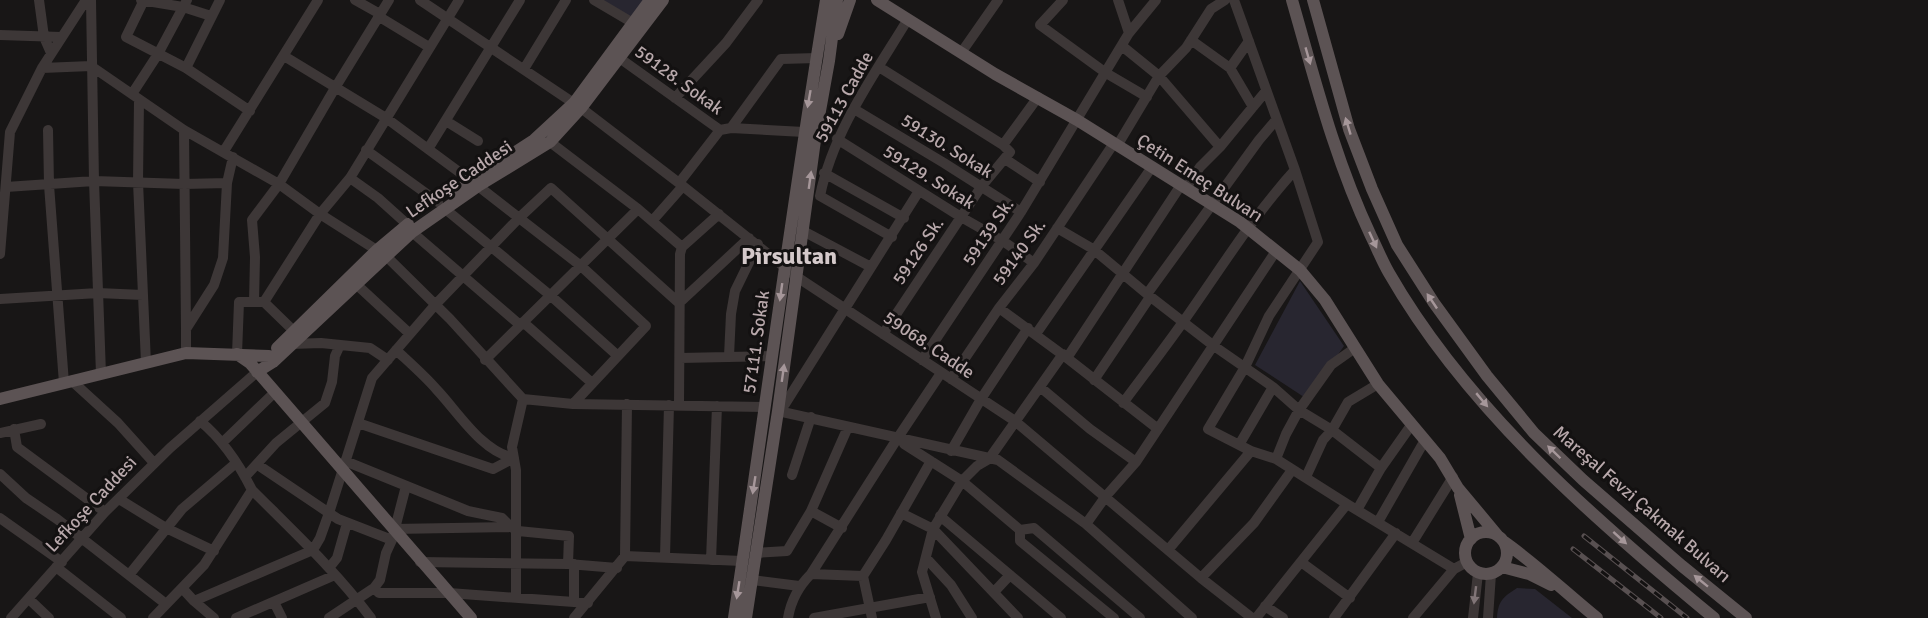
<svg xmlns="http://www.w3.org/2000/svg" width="1928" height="618" font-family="Signika,sans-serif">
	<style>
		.green { fill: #282630 }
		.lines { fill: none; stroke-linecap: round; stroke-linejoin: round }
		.minor { stroke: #3d3737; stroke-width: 10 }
		.major { stroke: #5c5354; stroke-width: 12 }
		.rail-casing { stroke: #585051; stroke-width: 5 }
		.rail { stroke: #131111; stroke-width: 3; stroke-dasharray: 9; stroke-linecap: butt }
		.oneway { fill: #a6979a }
		.oneway2 { fill: #817577 }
		.labels { text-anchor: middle; stroke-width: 6; stroke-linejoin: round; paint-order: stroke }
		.street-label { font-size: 18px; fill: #b8a8ab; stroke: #131111 }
		.district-label { font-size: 24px; font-weight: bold; fill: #d4c9ca; stroke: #131111 }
	</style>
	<rect width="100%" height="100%" fill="#181616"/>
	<path class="green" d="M594 0H650L633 23Z
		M1300 281 1344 346 1307 399 1255 365Z
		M1517 588 1535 589 1572 618H1497C1498 601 1503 597 1517 588Z"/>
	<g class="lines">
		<path class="minor" d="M39 0 44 37 51 53
			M91 0 94 181 101 374
			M141 0 183 7 211 16
			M144 0 126 37 186 68 250 111
			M355 0 380 14
			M420 0 581 108 679 183 797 277 1015 421 1201 578 1252 618
			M594 0 633 23
			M1063 0 1040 25 1106 73 1147 97
			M1118 0 1129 33
			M1234 0 1295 170 1318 242 1269 316 1245 367 1208 429 1251 451 1276 459 1347 504
			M378 16 429 47
			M0 35 61 37
			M1191 40 1230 68 1249 41
			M1122 46 1159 76 1220 147
			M961 53 998 0
			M284 56 386 118 478 186 581 266 646 326 573 404
			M618 57 720 130
			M879 67 1003 145 1010 152 981 187 883 334
			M42 68 91 66 184 130 279 184 320 214 386 256 450 319 523 399 573 404 765 407
			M186 68 220 0
			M1230 68 1253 107
			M524 69 566 0
			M132 94 158 54 187 0
			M675 98 726 43 758 0
			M139 100 138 182 146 363
			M854 109 944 163 1021 212
			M446 121 478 141
			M731 128 804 132
			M48 130 49 185 64 383
			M184 130 186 329
			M837 139 961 217 1003 241 1034 263
			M550 142 638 209 682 247
			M1003 145 1038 97
			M1117 146 1159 76 1186 48 1211 9 1225 0
			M428 149 520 0
			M366 150 438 202
			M224 151 318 0
			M1005 159 1040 182
			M824 173 904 218
			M350 178 378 198 408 225
			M679 183 720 130 731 128 781 59 817 58
			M6 187 94 181 184 184 227 183
			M1186 188 1200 167 1220 147 1266 91
			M444 208 551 296 618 356
			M653 220 683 186
			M1057 228 1093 249 1147 294 1214 346 1273 387 1299 410 1332 430 1381 468
			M803 231 871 267
			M412 232 520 325
			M892 237 820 196C833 131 874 75 908 19
			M0 254 10 132 42 68 86 0
			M356 284 410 334
			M1147 294 1259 140 1276 120
			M0 299 98 293 143 295
			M254 302 255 257 252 220 279 184 335 88 389 0
			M264 302 300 337
			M999 308 1067 358 1158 429
			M523 322 592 383
			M1036 334 1152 167
			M291 344 321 343 370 348 388 360
			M396 350C410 363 425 376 437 390 458 412 482 452 514 458
			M186 353V329L214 285 223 258 227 183 233 157
			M237 354 239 302H264L320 214 350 178 459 0
			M729 356 731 314 735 291 758 244
			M680 358 772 356
			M1067 358 1181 185
			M485 360 638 209
			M922 360 1021 212 1129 33 1156 0
			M951 379 999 308 1034 263 1114 143
			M1094 380 1150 297
			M72 381 118 423 154 463
			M1040 387 1090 429 1136 462
			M1123 403C1143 376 1164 349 1183 322 1220 270 1252 217 1295 170
			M679 405 680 254 682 247 719 214
			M778 411 998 460 1086 524 1192 618
			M778 411 785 404 919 191
			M200 421C222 439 239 464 252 490 293 531 336 571 371 618
			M358 423 493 469 514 458
			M14 429 17 447 105 512
			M0 433 41 424
			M222 443 274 393
			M904 444 962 481 1020 530
			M1239 445 1273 387
			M951 451 981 399 1028 328
			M1276 459 1286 434 1299 410 1331 365 1355 348
			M345 461 468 511 502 518 511 527 518 531 569 536 568 564
			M258 465 338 519 392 540
			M0 474 26 498 57 519 166 604
			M792 475 811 417
			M245 477 276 443 325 403 332 382 335 356 340 345
			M1306 477 1323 440 1332 430 1348 402 1378 384
			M119 499 166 528 214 551
			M1357 510 1381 468 1412 424
			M811 511 842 528
			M901 513 933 529 1018 618
			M940 516 1061 618
			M0 518 62 562
			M1378 522 1425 440
			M1086 524 1106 496 1136 462 1276 251
			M394 529 511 527
			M1020 530 1034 528 1140 618
			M1020 530V541L1114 618
			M1412 543 1453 477
			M1168 550 1251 451
			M756 553 787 551 811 511 848 427
			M625 556 742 561
			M665 557 669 405
			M926 558 951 585 972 618
			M711 560 717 406
			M420 562 568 564 617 568
			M1301 562 1350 598
			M56 567 121 618
			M329 568 337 558 347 523
			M811 574 863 576
			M129 575 182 509 236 463
			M1201 578 1254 523 1292 470
			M752 580 799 586
			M182 588 194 601 214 618
			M374 588 380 580 386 553 392 540 406 486
			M994 592 1010 575
			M516 598V470L512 447 523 399
			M29 599 49 618
			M194 601 313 550 320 538 329 513 372 378 435 305 519 218 551 188 679 303 749 238
			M274 602 282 618
			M574 602V564
			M1265 606 1283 618
			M11 618 105 512 170 448 257 372
			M153 618 204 565 252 490
			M236 618 335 575
			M329 618 374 588 379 593H449L588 603
			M574 618 625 556 627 404
			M788 618C791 600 798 587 811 574L897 439 941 373
			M814 618 930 597
			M872 618 863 576 886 540 931 461
			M936 618 922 572 933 529 962 481 977 466 989 459 1063 354
			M1256 618 1347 504 1454 569
			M1334 618 1396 533
			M1413 618 1454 569 1467 562
			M1473 618 1478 573
			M1488 618 1491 574"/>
		<path class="major" d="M877 0 995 74 1077 120 1240 222 1300 270 1325 300 1378 384 1440 458 1458 488 1498 536
			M1292 0C1315 80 1335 160 1371 236 1377 248 1382 261 1389 273 1467 409 1594 519 1714 618
			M1313 0 1349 129 1372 189 1397 245 1434 303 1487 376 1534 433 1583 480 1682 566 1746 618
			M838 34 850 0
			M457 190 534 140 574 103 650 0
			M277 348 377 250 408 224
			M237 354 250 363 471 618
			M257 372 273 362 412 232 478 186 550 142 581 108 663 0
			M0 399 186 353 269 356
			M1460 495 1471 539
			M1465 553a21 21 0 1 1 42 0a21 21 0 1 1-42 0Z
			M1503 541C1536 564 1565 592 1597 618
			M1502 567 1529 574 1551 585
			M734 618C765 412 792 205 826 0
			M746 618 778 411 816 133 829 61 837 0"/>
		<defs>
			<path id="rail" d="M1584 536 1687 618
				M1573 549 1661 618"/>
		</defs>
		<use href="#rail" class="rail-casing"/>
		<use href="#rail" class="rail"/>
	</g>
	<defs><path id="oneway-solid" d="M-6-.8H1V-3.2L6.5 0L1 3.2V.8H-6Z" transform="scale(1.5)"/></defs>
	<g class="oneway">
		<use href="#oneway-solid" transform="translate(1308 56) rotate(74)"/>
		<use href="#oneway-solid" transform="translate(809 99) rotate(100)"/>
		<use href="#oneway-solid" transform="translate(1348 126) rotate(-107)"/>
		<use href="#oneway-solid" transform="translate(810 180) rotate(-82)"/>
		<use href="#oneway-solid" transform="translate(1373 240) rotate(65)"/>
		<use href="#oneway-solid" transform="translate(781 292) rotate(98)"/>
		<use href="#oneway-solid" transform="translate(1432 301) rotate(-124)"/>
		<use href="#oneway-solid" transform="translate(783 373) rotate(-82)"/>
		<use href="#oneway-solid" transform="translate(1482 400) rotate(50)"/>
		<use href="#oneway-solid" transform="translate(1554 452) rotate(-136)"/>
		<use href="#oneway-solid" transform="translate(754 485) rotate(99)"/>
		<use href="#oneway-solid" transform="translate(1620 538) rotate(42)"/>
		<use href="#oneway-solid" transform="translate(1701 581) rotate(-141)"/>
		<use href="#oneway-solid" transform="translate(738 590) rotate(99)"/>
	</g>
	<use class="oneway2" href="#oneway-solid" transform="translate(1475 595) rotate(97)"/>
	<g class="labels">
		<g class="street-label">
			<text transform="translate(679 80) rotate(36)" y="6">59128. Sokak</text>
			<text transform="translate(844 97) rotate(-61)" y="6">59113 Cadde</text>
			<text transform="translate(947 146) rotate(32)" y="6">59130. Sokak</text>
			<text transform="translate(929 177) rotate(32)" y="6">59129. Sokak</text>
			<text transform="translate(1200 178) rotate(33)" y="6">Çetin Emeç Bulvarı</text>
			<text transform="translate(459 179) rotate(-34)" y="6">Lefkoşe Caddesi</text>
			<text transform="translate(988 232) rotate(-56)" y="6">59139 Sk.</text>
			<text transform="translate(918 251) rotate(-56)" y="6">59126 Sk.</text>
			<text transform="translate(1019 252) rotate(-54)" y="6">59140 Sk.</text>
			<text transform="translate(756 342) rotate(-82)" y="6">57111. Sokak</text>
			<text transform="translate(929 345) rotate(34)" y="6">59068. Cadde</text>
			<text transform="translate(91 504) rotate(-47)" y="6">Lefkoşe Caddesi</text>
			<text transform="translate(1642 504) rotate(41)" y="6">Mareşal Fevzi Çakmak Bulvarı</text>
		</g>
		<g class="district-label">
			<text x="789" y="264">Pirsultan</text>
		</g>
	</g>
</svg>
